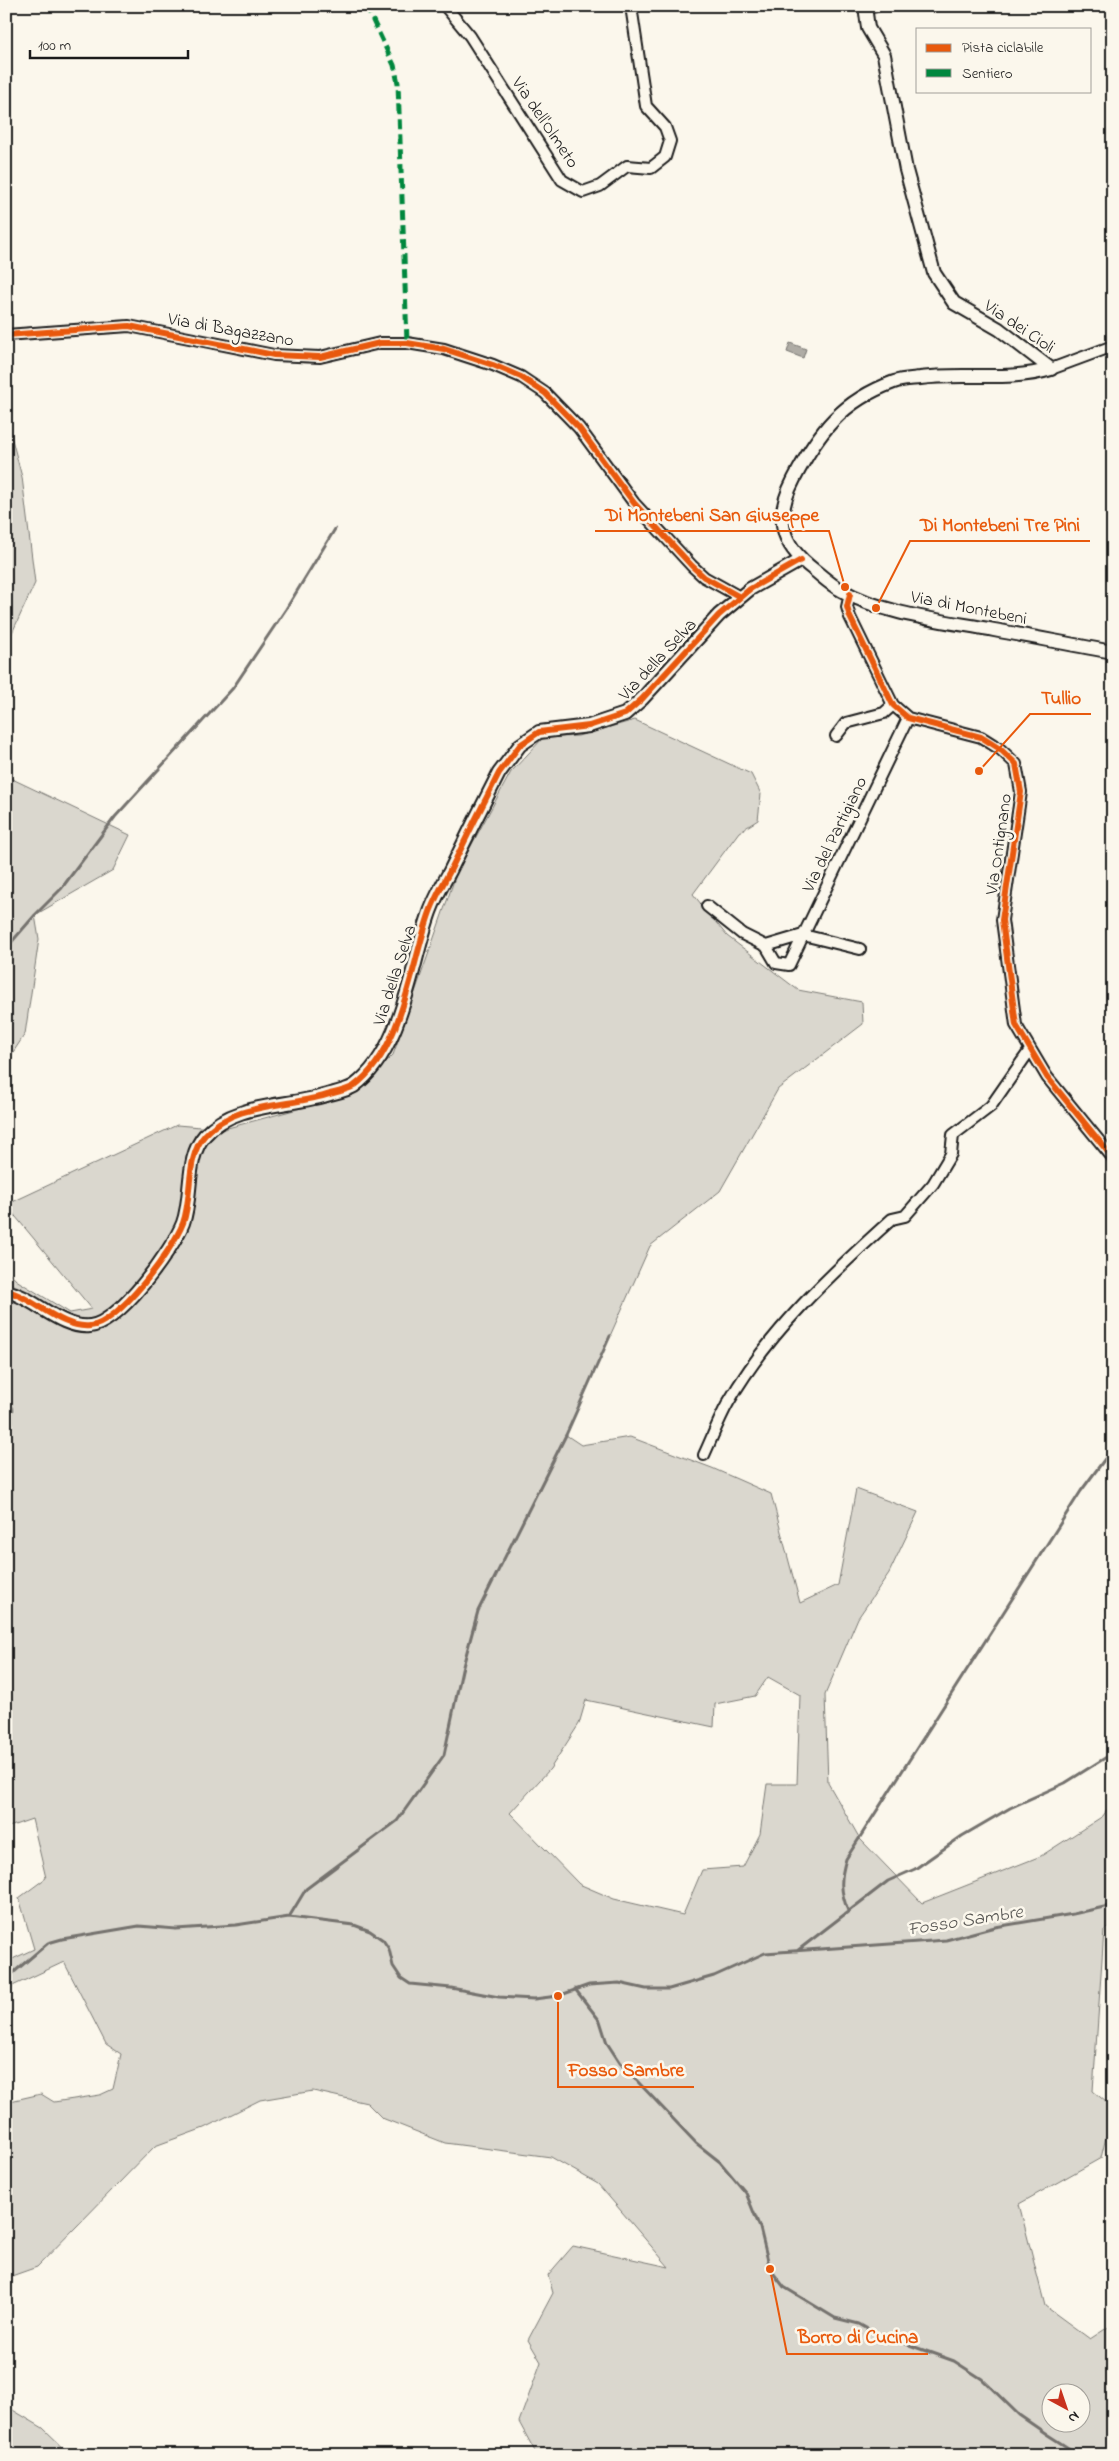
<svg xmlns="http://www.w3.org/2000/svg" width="1119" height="2461" font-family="'Indie Flower',sans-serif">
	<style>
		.green { fill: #dad7ce; stroke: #7b7a75; fill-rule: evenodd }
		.water { fill: #afaca5; stroke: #74726e }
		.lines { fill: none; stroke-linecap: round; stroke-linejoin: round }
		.stream { stroke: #74726e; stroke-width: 3 }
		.minor-casing { stroke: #1c1c1c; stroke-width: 14 }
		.tertiary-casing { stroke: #1c1c1c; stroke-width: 16 }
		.minor { stroke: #fbf7ec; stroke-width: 10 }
		.tertiary { stroke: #fbf7ec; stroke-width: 12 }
		.quiet { stroke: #00873e; stroke-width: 5; stroke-dasharray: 10 5; stroke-linecap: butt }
		.cycleway-casing { stroke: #fbf7ec; stroke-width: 9 }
		.cycleway { stroke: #e8590c; stroke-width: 6 }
		.labels { text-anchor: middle; stroke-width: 5; stroke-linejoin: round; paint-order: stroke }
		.street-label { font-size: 18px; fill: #1c1c1c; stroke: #fbf7ec }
		.water-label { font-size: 19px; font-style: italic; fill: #575653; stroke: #fbf7ec }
		.leader { fill: none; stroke: #e8590c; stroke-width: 2 }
		.callout-dot { fill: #e8590c; stroke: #fbf7ec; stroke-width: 2 }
		.callout-label { font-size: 19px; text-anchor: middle; font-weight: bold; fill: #e8590c; stroke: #fbf7ec; stroke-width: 5; stroke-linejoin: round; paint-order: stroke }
	</style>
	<rect width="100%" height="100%" fill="#fbf7ec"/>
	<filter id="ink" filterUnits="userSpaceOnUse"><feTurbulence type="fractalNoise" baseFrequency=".02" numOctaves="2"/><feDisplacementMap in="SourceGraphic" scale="10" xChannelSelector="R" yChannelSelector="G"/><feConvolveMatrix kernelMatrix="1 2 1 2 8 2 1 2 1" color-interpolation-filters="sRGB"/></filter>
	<g filter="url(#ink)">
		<path class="green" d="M6 417 22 477 35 583 6 646Z
			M635 720 751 774 761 794 758 820 739 832 693 894 727 936 798 990 862 1002 863 1024 778 1089 720 1191 650 1246 566 1435 581 1445 630 1437 712 1468 771 1494 800 1603 838 1585 856 1489 918 1512 889 1573 858 1618 825 1695 828 1783 860 1839 922 1903 1041 1856 1103 1816 1113 1801V1924L1104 1930 1093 2091 1113 2108 1101 2158 1019 2204 1045 2306 1090 2339 1113 2324V2455H537L519 2422 541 2362 528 2340 553 2293 548 2275 573 2246 669 2267 598 2184 551 2157 445 2143 382 2118 367 2103 313 2091 260 2100 204 2128 155 2146 37 2267 6 2278V2102L41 2094 54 2102 100 2095 113 2089 121 2054 106 2044 64 1962 6 1989V1962L34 1949 19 1898 46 1878 32 1819 6 1828V1269L16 1280 70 1313 92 1309 6 1205 177 1125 224 1129 353 1094 393 1055 457 872 511 772 543 738 578 736ZM768 1677 800 1695 797 1784H767L760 1834 743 1867 702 1870 683 1915 614 1899 579 1884 510 1813 550 1769 579 1724 586 1700 714 1727 715 1704 755 1696ZM1052 2394H1082V2424H1052Z
			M6 776 130 835 113 870 35 915 39 939 25 1034 6 1063Z
			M6 2406 43 2428 71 2455H6Z"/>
		<path class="water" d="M790 343 806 349 803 358 787 352Z"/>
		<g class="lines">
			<path class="stream" d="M870 14 893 6
				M6 954 9 945 35 915 61 889 115 817 233 688 286 609 335 529
				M848 1911C840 1891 840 1879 846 1859L1081 1491 1113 1448
				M289 1917 306 1889 397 1821 444 1755 462 1670 478 1611 566 1435 610 1336
				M797 1951 888 1881 915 1869 962 1836 1010 1808 1065 1783 1113 1753
				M6 1979 48 1943 62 1939 139 1926 176 1929 236 1925 289 1917 354 1925 370 1931 383 1940 389 1949 393 1966 401 1978 410 1984 451 1988 499 1997 534 1999 558 1996 589 1985 619 1983 646 1989H669L714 1976 765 1953 946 1940 995 1927 1073 1914 1113 1905
				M575 1989 600 2021 607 2043 620 2063 696 2143 720 2162 746 2193 760 2228 770 2269 784 2287 835 2318 859 2324 873 2332 954 2361 982 2379 1019 2415 1048 2435 1073 2451 1088 2455"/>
			<defs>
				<path id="minor" d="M445 6 470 36 562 180 583 192 600 186 627 166 651 168 665 157 670 141 665 127 646 106 631 6
					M6 335 129 326 274 355 320 357 380 343H407L444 349 493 365 521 377 545 393 579 428 634 503 692 566 704 577 740 597
					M1051 369 1113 346
					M850 594 847 607 850 617 893 705 908 718 981 737 1000 749 1016 764 1021 792 1002 920 1016 1025 1047 1077 1113 1158
					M836 736 846 723 884 713 893 705
					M707 906 742 934 766 946 776 963 789 965 908 718
					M766 946 803 935 860 949
					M704 1455C712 1438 719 1419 728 1403 769 1331 831 1274 892 1219L905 1216 933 1184 951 1154 953 1135 991 1106 1030 1050"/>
				<path id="tertiary" d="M865 6 868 28 884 55 906 170 934 273 954 303 999 329 1051 369C1009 382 963 372 920 378 911 379 902 379 894 382 842 401 819 431 794 479 774 517 780 544 814 570 823 577 831 585 841 590 884 615 946 621 994 630 1034 637 1073 645 1113 652
					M6 1291C34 1297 60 1329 90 1326 119 1324 173 1249 183 1223 193 1196 185 1157 205 1135 234 1102 291 1107 330 1094 338 1092 347 1090 354 1086 403 1050 410 967 430 912 435 898 443 884 450 871 466 838 482 806 499 773L520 745 539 732 589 726 625 714 642 699 719 615 750 589 801 560
					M6 1410V1422"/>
			</defs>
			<use href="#minor" class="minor-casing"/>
			<use href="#tertiary" class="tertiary-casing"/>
			<use href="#minor" class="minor"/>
			<use href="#tertiary" class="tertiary"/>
			<path class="quiet" d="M366 6 394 65 398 83 407 343"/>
			<defs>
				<path id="cycleway" d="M6 335 129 326 274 355 320 357 380 343H407L444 349 493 365 521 377 545 393 579 428 634 503 692 566 704 577 740 597
					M850 594 847 607 850 617 893 705 908 718 981 737 1000 749 1016 764 1021 792 1002 920 1016 1025 1047 1077 1113 1158
					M6 1291C34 1297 60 1329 90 1326 119 1324 173 1249 183 1223 193 1196 185 1157 205 1135 234 1102 291 1107 330 1094 338 1092 347 1090 354 1086 403 1050 410 967 430 912 435 898 443 884 450 871 466 838 482 806 499 773L520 745 539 732 589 726 625 714 642 699 719 615 750 589 801 560"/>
			</defs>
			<use href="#cycleway" class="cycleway-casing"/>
			<use href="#cycleway" class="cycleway"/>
		</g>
	</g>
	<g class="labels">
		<g class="street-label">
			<text transform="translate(546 122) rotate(56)" y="6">Via dell'Olmeto</text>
			<text transform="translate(1020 326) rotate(34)" y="6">Via dei Cioli</text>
			<text transform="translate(231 329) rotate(10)" y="6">Via di Bagazzano</text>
			<text transform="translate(969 607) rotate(11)" y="6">Via di Montebeni</text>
			<text transform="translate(657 659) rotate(-47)" y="6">Via della Selva</text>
			<text transform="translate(834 834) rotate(-64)" y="6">Via del Partigiano</text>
			<text transform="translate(998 844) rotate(-82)" y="6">Via Ontignano</text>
			<text transform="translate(394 975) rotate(-72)" y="6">Via della Selva</text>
		</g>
		<g class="water-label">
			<text transform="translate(965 1919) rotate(-9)" y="7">Fosso Sambre</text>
		</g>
	</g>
	<path class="leader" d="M845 587L829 531H595M876 608L910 541H1090M979 771L1030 714H1091M558 1996L558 2087H694M770 2269L787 2354H928"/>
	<g class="callout-dot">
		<circle cx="845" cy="587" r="5"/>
		<circle cx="876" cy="608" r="5"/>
		<circle cx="979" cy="771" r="5"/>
		<circle cx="558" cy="1996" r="5"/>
		<circle cx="770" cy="2269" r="5"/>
	</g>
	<g class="callout-label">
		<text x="712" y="521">Di Montebeni San Giuseppe</text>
		<text x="1000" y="531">Di Montebeni Tre Pini</text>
		<text x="1061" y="704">Tullio</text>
		<text x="626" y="2076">Fosso Sambre</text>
		<text x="858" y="2343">Borro di Cucina</text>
	</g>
	<rect width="1119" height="2461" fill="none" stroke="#fbf7ec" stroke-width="25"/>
	<rect x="12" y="12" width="1094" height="2436" fill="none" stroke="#1c1c1c" stroke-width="2" filter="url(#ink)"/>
	<rect x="916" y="28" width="175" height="65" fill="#fbf7ec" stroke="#a29f99"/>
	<rect x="926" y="44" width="25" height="8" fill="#e8590c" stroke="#a29f99"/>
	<text x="962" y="52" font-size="15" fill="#1c1c1c">Pista ciclabile</text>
	<rect x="926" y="69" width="25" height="8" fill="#00873e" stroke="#a29f99"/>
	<text x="962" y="78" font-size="15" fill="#1c1c1c">Sentiero</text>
	<g transform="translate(1066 2408) rotate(140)"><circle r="24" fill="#fbf7ec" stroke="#a29f99"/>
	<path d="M0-4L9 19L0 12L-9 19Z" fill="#c8321e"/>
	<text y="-8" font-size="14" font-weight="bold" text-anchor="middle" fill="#1c1c1c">N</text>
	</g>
	<path d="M30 50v8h158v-8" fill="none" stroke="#1c1c1c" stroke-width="2.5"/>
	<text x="38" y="50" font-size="15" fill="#1c1c1c" stroke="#fbf7ec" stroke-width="4" paint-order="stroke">100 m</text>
</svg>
